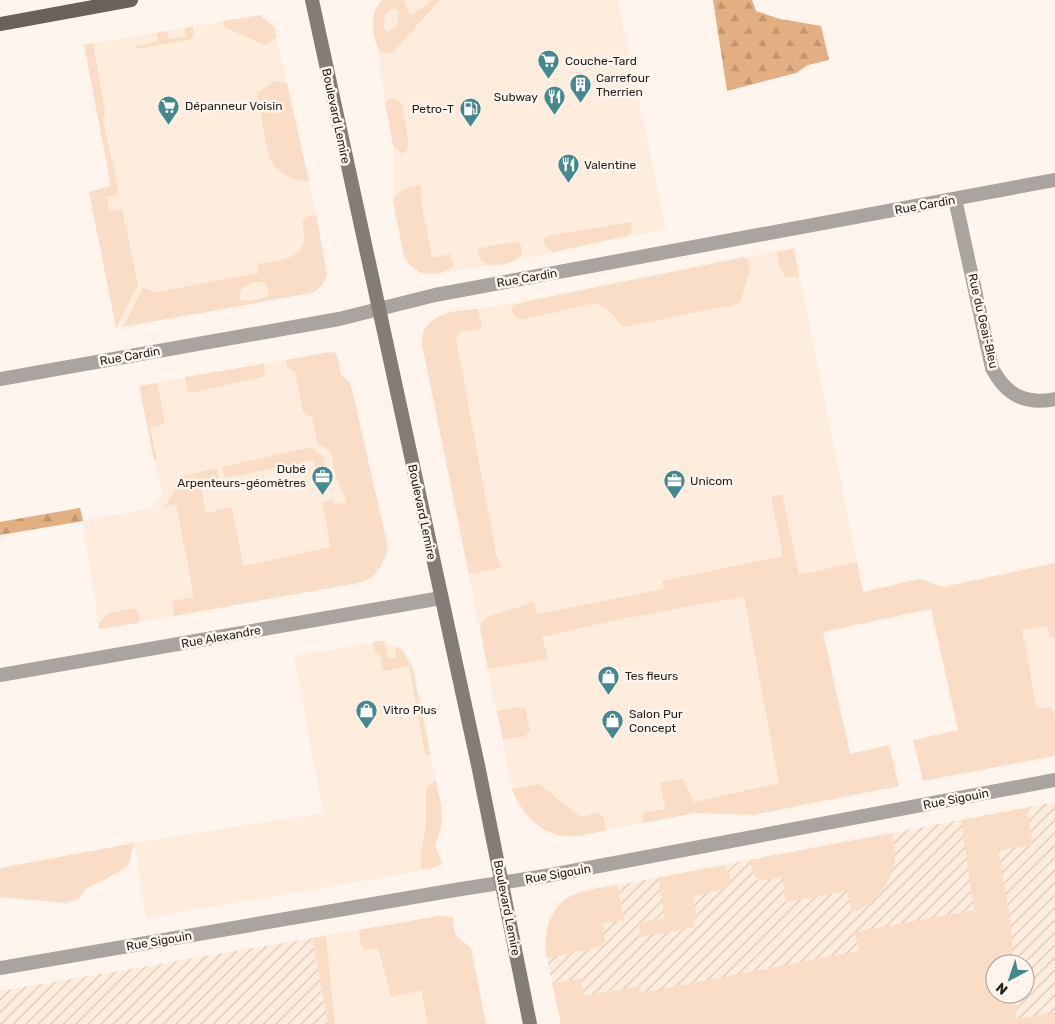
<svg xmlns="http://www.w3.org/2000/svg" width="1055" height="1024" font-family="Rubik,sans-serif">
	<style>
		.built { fill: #feecdd }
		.industrial { fill: url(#industrial-furrows); fill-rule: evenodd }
		.grass { fill: #faddc6; fill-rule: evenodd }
		.forest { fill: url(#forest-firs) }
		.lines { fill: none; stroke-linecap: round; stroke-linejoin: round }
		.minor { stroke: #aaa4a0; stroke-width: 14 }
		.secondary { stroke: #847d77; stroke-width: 14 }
		.primary { stroke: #6a615a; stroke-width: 14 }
		.labels { text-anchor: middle; stroke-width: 5; stroke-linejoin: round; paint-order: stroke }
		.poi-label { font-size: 12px; fill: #231f1c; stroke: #fff5ed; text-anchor: start }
		.street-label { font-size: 12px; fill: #231f1c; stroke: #fff5ed }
	</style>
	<defs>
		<pattern id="industrial-furrows" width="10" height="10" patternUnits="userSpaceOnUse" patternTransform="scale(1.25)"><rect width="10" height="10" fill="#feecdd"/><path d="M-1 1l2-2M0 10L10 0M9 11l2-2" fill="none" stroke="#d9cabd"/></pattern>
		<pattern id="forest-firs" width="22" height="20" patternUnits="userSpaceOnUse" patternTransform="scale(1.25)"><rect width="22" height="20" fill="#e3ae81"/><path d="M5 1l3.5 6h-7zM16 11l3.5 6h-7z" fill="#c2956f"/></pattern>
	</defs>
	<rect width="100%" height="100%" fill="#fff5ed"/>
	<path class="built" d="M382 0H618L666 229 492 265 441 273 429 274 419 272 404 257 393 201V145L385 103 378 49 373 30V18L378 6Z
		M260 15 274 27 316 215 327 274 324 283 318 290 311 293 116 328 89 192 111 186 84 45Z
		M794 248 863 592 803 604 785 785 753 815 694 813 576 836H561L546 831 526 814 517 801 512 789 422 344 424 331 431 322 444 314 523 302Z
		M330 352 336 353 341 374 350 383 352 390 388 547 385 559 379 569 371 578 363 582 99 629 83 521 152 508 162 494 139 386Z
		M1055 563V756L978 580Z
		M384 641 403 651 413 669 442 811 443 820 442 830 435 846 442 863 431 869 146 918 134 843 323 813 294 656Z
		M439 916 453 917 454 931 458 937 471 948 486 1024H328L312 938Z"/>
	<path class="industrial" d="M1055 802V1024H561L545 948 546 935 550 919 557 908 569 897 580 892ZM995 964H1025V994H995Z
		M312 938 328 1024H0V991Z"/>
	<path class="grass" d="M382 0H404L408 12 411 15 428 4 429 0H440L395 50 389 54C385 53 381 52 379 49 375 43 371 25 373 18 374 11 378 5 382 0ZM390 9H396L399 11C399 21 398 26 389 32L384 29C384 22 384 14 390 9Z
		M260 15 274 27 277 37 265 45 224 27 223 21Z
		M193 26 194 36 192 39 137 49 134 46 158 41 157 33 167 31 169 39 186 37 185 28Z
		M93 43 105 111 103 119 119 194 106 197 110 211 122 209 138 284 116 328 89 192 111 186 84 45Z
		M276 81 287 83 309 181C292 182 276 171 269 157L257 93Z
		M394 98 401 102 409 144 406 152 401 153 393 145 385 103 388 99Z
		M420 185 423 197 420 198 432 258 450 254 454 266 441 273 429 274 419 272 409 264 404 257 393 201C398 189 408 187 420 185Z
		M316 215 327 274C324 283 321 289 311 293L123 327 143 288 156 292 259 273 257 264C274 261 301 261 304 240 305 233 302 227 303 220L307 216ZM253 282H264L269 290 268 295C260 301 251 301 241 300L239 296 242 288Z
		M630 222 632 227 631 233 626 236 553 252 545 246 544 240 547 236Z
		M515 242H519L522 248V254C512 266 481 273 477 251L480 248Z
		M794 248 799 277H786L779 266 777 252Z
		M744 257 748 260 750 271 740 302 732 305 623 327 607 308 594 303 521 320 515 317 511 310 515 305 523 302Z
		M478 309 482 328 460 332 456 339 496 554 501 568 469 574 422 344C422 340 422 335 424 331 432 312 460 310 478 309Z
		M330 352 336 353 341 374 350 383 352 390 388 547C384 563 378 574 363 582L174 616 172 601 194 597 176 504 165 506 184 476 217 468 220 484H217L216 479 200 482 206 513 232 507 243 566 331 547 322 503 333 500V505L346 502V497C336 484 334 468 331 452L317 443 312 417 303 412 295 371 288 368 286 360Z
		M264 364 265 372 261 377 190 393 187 390 185 377Z
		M157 383 165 419 163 424 150 428 157 459 154 460 139 386Z
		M311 447 324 457 328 482 319 483 314 460 225 478 222 467Z
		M782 494 799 575 857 562 863 592 919 579 943 587 1055 563V637L1050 638 1047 626 1022 630 1037 709 1051 706 1055 717V756L923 781 913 740 958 730 931 609 823 632 850 754 889 745 899 786 753 815 694 813 644 823 642 817 643 813 666 809 660 783 683 778 694 802 779 783 744 596 611 621 542 637 548 659 488 669 480 627 482 622 487 617 534 602 537 614 664 589 662 581 783 556 771 497Z
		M134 608 139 613 140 620 138 623 99 629V623L109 613Z
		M384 641 388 657 396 658 395 646 403 651 413 669 431 756 425 754 409 666 384 671 380 656 375 653 373 642Z
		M517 707 525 708 530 731 525 736 503 740 497 711Z
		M436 781C442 810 446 817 435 846L442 863C435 867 429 870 422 869L420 865 426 823V788L430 784Z
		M539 784 581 817 598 813 603 816 607 830C597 832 586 835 576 836 545 839 522 816 512 789Z
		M1026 808 1033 844 998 851 1011 923 1013 964H995V994H1015L1016 1020 1055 1012V1024H561L552 983 580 979 584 996 639 986 641 993 859 951 855 932 974 910 961 820Z
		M892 833C893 839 895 846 895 852 895 878 876 906 852 912L847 891 786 902 782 877 758 881 753 873 749 860Z
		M134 843 128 866 108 878 85 889 79 899 65 903 0 897V868Z
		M724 865 728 870 731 881 726 888 693 897 697 919 692 920 694 927 641 937 638 923 665 918 658 878Z
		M617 885 624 920 603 923 605 941 602 946 547 958C542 936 549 907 571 896 585 889 602 888 617 885Z
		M439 916 453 917 454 931 458 937 471 948 486 1024H428L421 990 391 997 379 951 376 948 365 950 361 945 359 930Z
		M326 936 335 1024H328L312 938Z"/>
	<path class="forest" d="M713 0H752L756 11 780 19 821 26 829 60 808 65 796 73 727 91Z
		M80 508 83 521 0 535V522Z"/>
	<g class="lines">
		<path class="minor" d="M955 199 992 368C1006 395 1025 405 1055 399
			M0 379 339 319 435 295 1055 180
			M0 675 441 598
			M0 968 455 890 551 875 1055 780"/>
		<path class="secondary" d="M312 0 478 765 530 1024"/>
		<path class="primary" d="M0 24 131 0"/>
	</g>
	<defs>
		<symbol id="supermarket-pin" viewBox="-11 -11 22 30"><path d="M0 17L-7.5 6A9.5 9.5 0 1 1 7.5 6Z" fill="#428990" stroke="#fff5ed"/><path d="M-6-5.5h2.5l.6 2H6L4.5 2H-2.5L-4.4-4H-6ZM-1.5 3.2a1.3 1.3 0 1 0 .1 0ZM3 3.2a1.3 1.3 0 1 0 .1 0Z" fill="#fff"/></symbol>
		<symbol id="building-pin" viewBox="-11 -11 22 30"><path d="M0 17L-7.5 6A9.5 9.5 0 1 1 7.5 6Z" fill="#428990" stroke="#fff5ed"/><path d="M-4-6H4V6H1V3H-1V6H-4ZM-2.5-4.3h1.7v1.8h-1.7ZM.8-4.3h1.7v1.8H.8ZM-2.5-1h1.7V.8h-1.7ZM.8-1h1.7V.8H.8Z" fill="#fff"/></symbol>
		<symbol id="restaurant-pin" viewBox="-11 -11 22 30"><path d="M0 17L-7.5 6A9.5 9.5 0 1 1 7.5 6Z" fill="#428990" stroke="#fff5ed"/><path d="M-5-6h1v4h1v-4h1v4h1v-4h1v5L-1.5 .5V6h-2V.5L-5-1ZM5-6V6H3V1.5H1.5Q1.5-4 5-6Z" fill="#fff"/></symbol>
		<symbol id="fuel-pin" viewBox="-11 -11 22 30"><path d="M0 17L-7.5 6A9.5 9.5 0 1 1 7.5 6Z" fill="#428990" stroke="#fff5ed"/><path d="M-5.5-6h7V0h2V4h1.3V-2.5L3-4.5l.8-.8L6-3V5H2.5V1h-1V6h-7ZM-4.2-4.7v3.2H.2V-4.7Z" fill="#fff"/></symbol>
		<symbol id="office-pin" viewBox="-11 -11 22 30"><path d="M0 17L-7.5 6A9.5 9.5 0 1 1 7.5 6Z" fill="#428990" stroke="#fff5ed"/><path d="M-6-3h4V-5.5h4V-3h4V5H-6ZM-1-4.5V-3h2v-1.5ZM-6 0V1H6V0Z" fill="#fff"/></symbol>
		<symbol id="shop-pin" viewBox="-11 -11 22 30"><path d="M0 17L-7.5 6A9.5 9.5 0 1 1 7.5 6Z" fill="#428990" stroke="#fff5ed"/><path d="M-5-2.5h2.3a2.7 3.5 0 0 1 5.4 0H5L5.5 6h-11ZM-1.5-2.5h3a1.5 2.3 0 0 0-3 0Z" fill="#fff"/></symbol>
	</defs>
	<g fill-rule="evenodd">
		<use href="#supermarket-pin" x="536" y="48" width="25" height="34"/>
		<use href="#building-pin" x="568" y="72" width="25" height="34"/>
		<use href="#restaurant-pin" x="542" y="84" width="25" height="34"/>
		<use href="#supermarket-pin" x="156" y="94" width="25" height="34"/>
		<use href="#fuel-pin" x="458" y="96" width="25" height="34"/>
		<use href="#restaurant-pin" x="556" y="152" width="25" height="34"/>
		<use href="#office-pin" x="310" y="464" width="25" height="34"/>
		<use href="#office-pin" x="662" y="468" width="25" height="34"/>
		<use href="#shop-pin" x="596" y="664" width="25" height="34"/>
		<use href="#shop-pin" x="354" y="698" width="25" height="34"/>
		<use href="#shop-pin" x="600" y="708" width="25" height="34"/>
	</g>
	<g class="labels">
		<g class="poi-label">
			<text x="565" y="65">Couche-Tard</text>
			<text x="596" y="82">Carrefour<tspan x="596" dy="14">Therrien</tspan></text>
			<text x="538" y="101" text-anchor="end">Subway</text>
			<text x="185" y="110">Dépanneur Voisin</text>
			<text x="454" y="113" text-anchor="end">Petro-T</text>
			<text x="584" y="169">Valentine</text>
			<text x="306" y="473" text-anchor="end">Dubé<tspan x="306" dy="14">Arpenteurs-géomètres</tspan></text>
			<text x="690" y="485">Unicom</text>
			<text x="625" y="680">Tes fleurs</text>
			<text x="383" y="714">Vitro Plus</text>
			<text x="629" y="718">Salon Pur<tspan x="629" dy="14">Concept</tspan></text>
		</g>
		<g class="street-label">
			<text transform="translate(336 116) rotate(78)" y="4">Boulevard Lemire</text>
			<text transform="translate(925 205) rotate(-10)" y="4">Rue Cardin</text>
			<text transform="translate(527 278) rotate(-10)" y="4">Rue Cardin</text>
			<text transform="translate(983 321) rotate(77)" y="4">Rue du Geai-Bleu</text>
			<text transform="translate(130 356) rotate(-10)" y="4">Rue Cardin</text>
			<text transform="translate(422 512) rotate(78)" y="4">Boulevard Lemire</text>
			<text transform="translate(221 637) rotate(-10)" y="4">Rue Alexandre</text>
			<text transform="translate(956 799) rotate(-11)" y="4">Rue Sigouin</text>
			<text transform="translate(558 874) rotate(-10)" y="4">Rue Sigouin</text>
			<text transform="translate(507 908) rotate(79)" y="4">Boulevard Lemire</text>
			<text transform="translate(159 941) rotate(-10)" y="4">Rue Sigouin</text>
		</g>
	</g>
	<g transform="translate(1010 979) rotate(220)"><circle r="24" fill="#fff5ed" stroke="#a79f99"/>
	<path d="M0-4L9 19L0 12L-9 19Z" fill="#428990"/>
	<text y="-8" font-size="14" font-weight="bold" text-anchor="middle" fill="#231f1c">N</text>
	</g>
</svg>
